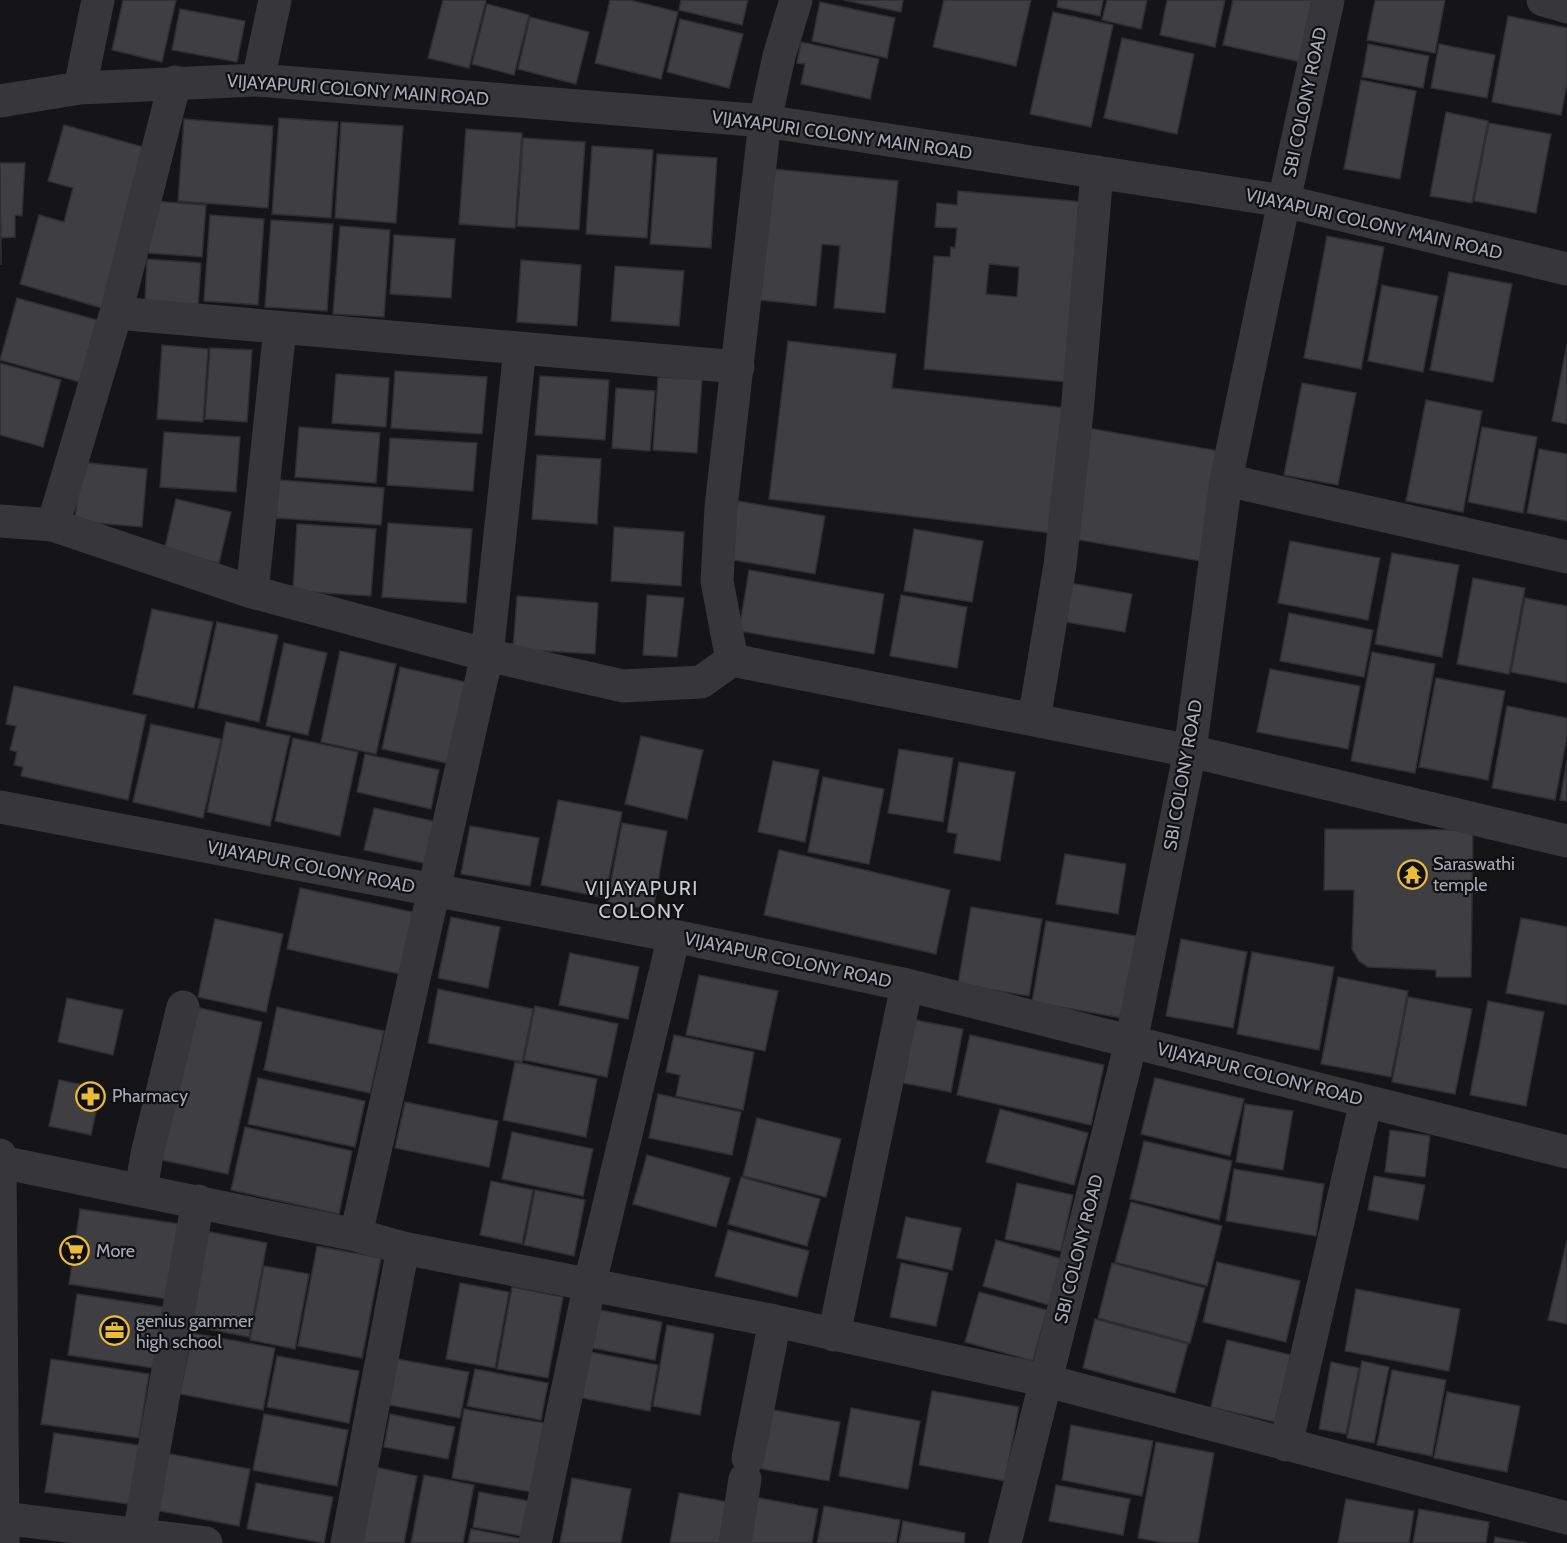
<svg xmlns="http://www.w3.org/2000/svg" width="1567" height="1543" font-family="Cabin,sans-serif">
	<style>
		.building { fill: #3f3f43; stroke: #2f2e32; stroke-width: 1.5; fill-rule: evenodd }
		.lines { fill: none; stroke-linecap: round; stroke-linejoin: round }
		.minor { stroke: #36363b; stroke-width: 33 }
		.tertiary { stroke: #36363b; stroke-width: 33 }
		.labels { text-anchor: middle; stroke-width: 4.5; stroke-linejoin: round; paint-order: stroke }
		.street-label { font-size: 18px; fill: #a7aab6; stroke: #100f11 }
		.poi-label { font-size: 18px; fill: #a7aab6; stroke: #100f11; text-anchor: start }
		.neighbourhood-label { font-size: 20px; letter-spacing: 1.5px; fill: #c7cad2; stroke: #100f11 }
	</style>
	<rect width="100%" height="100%" fill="#151416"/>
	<path class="building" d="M123 0H176L162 62 112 50Z
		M443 0H486L469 68 428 58Z
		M610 0H630L678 12 661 79 595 63Z
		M681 0H748L742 25 679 10Z
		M844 0H903L901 12Z
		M944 0H1031L1016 66 933 47Z
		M1058 0H1103L1100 16 1057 7Z
		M1107 0H1147L1141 29 1102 20Z
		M1167 0H1225L1215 47 1160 35Z
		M1233 0H1319L1305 63 1223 45Z
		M1375 0H1445L1435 53 1367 40Z
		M820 2 895 18 887 58 812 41Z
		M487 4 529 15 514 75 472 64Z
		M180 9 245 21 237 62 172 50Z
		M1053 12 1113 25 1091 127 1030 114Z
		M1508 16 1567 28V84L1561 115 1492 102Z
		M530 17 589 32 576 84 518 69Z
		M680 19 743 34 729 88 667 72Z
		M1122 38 1194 54 1177 134 1104 118Z
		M801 42 879 59 870 99 801 84 805 64 797 63Z
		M1368 44 1429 56 1423 88 1362 77Z
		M1439 44 1495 55 1487 98 1431 88Z
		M1361 80 1416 91 1400 179 1344 169Z
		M1446 112 1488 121 1472 203 1430 196Z
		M279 118 338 122 331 218 272 214Z
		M184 119 273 126 268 208 178 201Z
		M341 122 403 126 396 223 335 218Z
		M1489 123 1551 134 1536 213 1474 201Z
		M64 125 147 148 102 308 20 284 39 215 64 222 73 188 48 181Z
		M466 129 522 133 515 228 459 224Z
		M523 138 585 142 579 230 517 226Z
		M592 146 653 150 647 238 586 234Z
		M657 154 717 158 711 248 650 244Z
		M0 163H25L22 216 15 215V237L1 238V265Z
		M773 169 898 181 885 313 834 308 840 246 822 244 816 306 759 300Z
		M958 191 1084 202 1067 382 924 369 934 256 950 257 951 247 955 248 957 228 935 227 937 203 957 205ZM989 264 1019 267 1017 297 986 294Z
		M152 201 206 205 202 257 148 253Z
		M210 215 264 219 258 305 204 301Z
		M271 220 333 224 327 311 265 307Z
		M340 226 390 230 384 317 333 314Z
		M394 235 455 239 451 298 390 294Z
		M1327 236 1384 247 1361 369 1304 358Z
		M147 259 201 263 198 307 145 303Z
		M521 260 581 265 577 326 517 322Z
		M615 266 684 271 679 326 611 321Z
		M1449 272 1512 284 1493 382 1430 370Z
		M1382 285 1438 296 1423 372 1368 361Z
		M17 298 97 320 80 382 0 360Z
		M788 341 896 354 892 388 1066 408 1051 533 769 499Z
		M1567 344V424L1552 421Z
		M162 345 208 349 203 422 157 419Z
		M210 348 252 350 247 422 205 419Z
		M0 363 61 380 43 447 0 435Z
		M395 371 487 377 482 434 391 428Z
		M336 374 389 378 386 427 332 423Z
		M540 376 609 380 605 440 535 435Z
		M658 377 702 379 697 453 653 450Z
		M1302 383 1356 393 1338 485 1284 475Z
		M616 388 655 391 650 451 612 448Z
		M1426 400 1482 411 1463 512 1406 501Z
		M299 427 380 433 376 483 295 477Z
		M1082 427 1219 451 1200 561 1074 539Z
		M1482 427 1537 437 1523 513 1468 502Z
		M164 432 240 437 236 492 160 487Z
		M390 438 477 443 473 491 387 485Z
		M1539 449 1567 454V521L1527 513Z
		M537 455 601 459 597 524 532 519Z
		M80 462 147 469 142 527 75 521Z
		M279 480 384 488 381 525 276 518Z
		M176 499 231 512 219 563 193 557 163 556Z
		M738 501 825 516 815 574 728 559Z
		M388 523 472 529 466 603 382 597Z
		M297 524 376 529 371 596 293 591Z
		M614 527 684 532 681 586 611 581Z
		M914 529 983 541 972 602 904 591Z
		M1290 541 1380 558 1368 620 1278 603Z
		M1392 553 1459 565 1442 657 1375 644Z
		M749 570 884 594 874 654 739 631Z
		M1473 578 1525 588 1509 674 1457 664Z
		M1059 581 1132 594 1125 632 1053 620Z
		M647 595 684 598 677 657 643 655Z
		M901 595 967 607 957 668 890 656Z
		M517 596 598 603 595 654 513 649Z
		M1525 598 1567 606V683L1511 672Z
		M152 609 213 622 194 708 133 694Z
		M1289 613 1373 630 1364 677 1280 661Z
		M217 622 278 635 259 722 198 708Z
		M284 643 327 653 308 735 266 726Z
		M340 651 396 664 376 754 321 742Z
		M1372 652 1435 664 1415 773 1351 761Z
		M400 667 465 682 447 763 382 749Z
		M1270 669 1360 686 1348 749 1257 732Z
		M1436 678 1505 691 1488 780 1419 767Z
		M14 686 146 715 128 800 21 776 23 767 14 765 17 752 10 750 16 726 6 724Z
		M1507 706 1567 718V737L1555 800 1492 788Z
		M226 722 290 736 270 826 207 812Z
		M151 724 221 739 203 818 133 802Z
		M641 736 703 750 687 819 625 804Z
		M293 738 358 752 340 836 275 821Z
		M899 749 953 758 943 822 888 813Z
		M365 754 439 770 431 809 357 792Z
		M1567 760V801L1560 800Z
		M773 761 819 770 805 842 758 832Z
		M959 762 1015 772 1000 861 954 853 957 834 947 832Z
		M823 777 884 789 869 864 808 852Z
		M558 800 622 812 605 898 541 885Z
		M374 808 437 822 428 864 364 850Z
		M622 823 667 831 653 910 607 902Z
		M470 826 539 838 530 886 461 874Z
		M1325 829 1473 830 1471 977H1436V970L1368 967 1359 961 1352 949 1354 890H1324Z
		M779 850 950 890 936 954 764 915Z
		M1065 854 1126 864 1118 914 1056 904Z
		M300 888 422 914 409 976 287 949Z
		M971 907 1042 919 1029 996 958 984Z
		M451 917 500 927 488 988 438 978Z
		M1521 918 1567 927V1005L1506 993Z
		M215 919 283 934 266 1012 198 997Z
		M1046 921 1137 936 1122 1018 1032 1002Z
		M1181 939 1247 952 1233 1028 1166 1016Z
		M1252 952 1334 967 1319 1050 1237 1034Z
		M570 953 639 967 628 1019 559 1005Z
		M699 975 778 991 765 1051 686 1035Z
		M1338 977 1408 991 1391 1077 1321 1064Z
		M438 989 533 1009 522 1062 428 1043Z
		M1408 997 1472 1009 1455 1094 1392 1082Z
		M67 998 123 1010 113 1055 58 1042Z
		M1488 1001 1544 1012 1526 1106 1470 1095Z
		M191 1006 262 1022 228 1174 157 1159Z
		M535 1006 618 1024 607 1077 524 1060Z
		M277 1007 384 1031 370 1093 264 1070Z
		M915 1020 963 1029 951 1092 903 1083Z
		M674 1035 754 1052 743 1110 676 1096 680 1075 666 1072Z
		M970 1035 1104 1065 1091 1125 957 1095Z
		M515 1062 597 1079 586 1137 503 1120Z
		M258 1078 365 1101 355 1147 248 1124Z
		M1155 1078 1244 1099 1230 1156 1141 1134Z
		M59 1080 101 1088 91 1135 49 1126Z
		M658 1094 741 1112 732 1155 649 1138Z
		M405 1102 498 1121 489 1167 395 1148Z
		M1245 1104 1293 1111 1283 1170 1236 1162Z
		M1000 1109 1088 1133 1074 1185 986 1162Z
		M757 1118 841 1139 826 1197 743 1176Z
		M245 1127 352 1151 339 1214 231 1190Z
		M1390 1130 1430 1136 1425 1177 1385 1172Z
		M512 1132 593 1149 583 1196 502 1179Z
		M1144 1141 1232 1161 1219 1220 1130 1199Z
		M647 1155 730 1178 716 1227 633 1204Z
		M1234 1169 1324 1184 1316 1236 1226 1221Z
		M1374 1176 1425 1185 1418 1220 1368 1210Z
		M741 1177 820 1199 807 1246 728 1224Z
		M491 1181 533 1190 522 1244 480 1235Z
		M1017 1183 1073 1195 1061 1251 1005 1239Z
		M535 1190 585 1200 574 1256 524 1245Z
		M1131 1202 1222 1226 1207 1286 1115 1262Z
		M80 1209 179 1224 167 1299 69 1284Z
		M906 1217 961 1228 952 1270 897 1258Z
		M728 1230 809 1251 797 1297 715 1276Z
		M205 1231 267 1243 249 1337 187 1325Z
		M996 1240 1062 1259 1049 1305 983 1286Z
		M1567 1240V1324L1548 1320Z
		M317 1246 381 1258 362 1358 298 1346Z
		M1217 1262 1300 1281 1286 1342 1203 1322Z
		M901 1263 948 1273 936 1326 890 1317Z
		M1112 1263 1205 1288 1190 1343 1098 1318Z
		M264 1266 309 1274 295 1349 250 1340Z
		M460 1283 509 1292 495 1368 446 1359Z
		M512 1287 563 1297 548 1378 497 1369Z
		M1356 1289 1460 1309 1449 1371 1345 1351Z
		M979 1292 1047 1310 1033 1361 965 1342Z
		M77 1294 163 1307 153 1368 68 1355Z
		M600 1310 662 1322 655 1360 592 1348Z
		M1095 1319 1188 1344 1175 1393 1083 1368Z
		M667 1325 714 1334 700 1415 653 1406Z
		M192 1333 275 1348 263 1410 180 1394Z
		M1227 1340 1291 1355 1275 1422 1211 1407Z
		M590 1352 658 1365 650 1411 582 1398Z
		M277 1356 359 1371 349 1423 267 1407Z
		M386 1357 469 1372 460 1418 378 1403Z
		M51 1359 149 1374 139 1438 41 1424Z
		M1362 1361 1389 1367 1374 1443 1347 1438Z
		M1331 1362 1359 1368 1346 1434 1319 1429Z
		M475 1369 548 1383 541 1420 467 1406Z
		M1392 1370 1446 1380 1432 1456 1377 1445Z
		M932 1391 1019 1407 1005 1481 919 1465Z
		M1447 1392 1520 1406 1507 1472 1434 1458Z
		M851 1408 920 1421 908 1489 839 1476Z
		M464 1409 544 1423 531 1492 452 1478Z
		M768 1409 840 1422 829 1481 757 1468Z
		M264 1414 348 1430 337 1486 253 1470Z
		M390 1414 455 1427 448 1459 384 1447Z
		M1071 1425 1153 1441 1142 1496 1062 1480Z
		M54 1433 144 1446 135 1505 45 1492Z
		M1156 1442 1214 1453 1198 1543H1164L1138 1538Z
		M160 1452 250 1469 239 1526 149 1509Z
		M370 1466 417 1476 404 1543H355Z
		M424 1475 474 1485 463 1543H411Z
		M572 1478 631 1489 621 1543H560Z
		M256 1483 333 1497 324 1543 247 1529Z
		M1056 1485 1130 1499 1123 1535 1049 1521Z
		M479 1492 534 1502 527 1537 473 1527Z
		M679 1493 739 1504 732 1543H670Z
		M749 1496 818 1509 812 1543H740Z
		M1346 1499 1414 1511 1409 1543H1338Z
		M824 1506 900 1520 896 1543H817Z
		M1419 1509 1489 1522 1486 1543H1413Z
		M903 1521 965 1533 964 1543H899Z
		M471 1529 528 1540 527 1543H468Z
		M1495 1537 1527 1543H1494Z"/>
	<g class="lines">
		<path class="minor" d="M1543 0 1567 7
			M258 80 275 0
			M80 88 98 0
			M0 101 80 88 258 80 765 121 1284 201 1567 269
			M116 313 738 367
			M1226 480 1567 557
			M0 521 53 525 252 592 487 655 623 686 701 682 732 660 717 581 721 507 765 121 779 56 796 0
			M53 525 116 313 175 82
			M252 592 280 328
			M732 660 1190 751 1567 841
			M1034 720 1060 565 1077 413 1097 172
			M0 807 674 936 907 985 1567 1152
			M1 1162 356 1235 403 1248 775 1321 1047 1381 1567 1518
			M141 1190 147 1154 183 1007
			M356 1235 487 655 520 349
			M834 1335 907 985
			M1286 1445 1366 1101
			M748 1458 775 1321
			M2 1518 206 1543
			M139 1534 198 1201
			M347 1543 403 1248
			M535 1543 590 1283 674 936
			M735 1543 745 1479
			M1005 1543 1131 1042 1190 751 1226 480 1284 201 1328 0"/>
		<path class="tertiary" d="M0 1155 3 1543"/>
	</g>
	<defs>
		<symbol id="temple-ring" viewBox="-11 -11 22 22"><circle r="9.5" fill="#100f11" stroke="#ecbc36" stroke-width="1.5"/><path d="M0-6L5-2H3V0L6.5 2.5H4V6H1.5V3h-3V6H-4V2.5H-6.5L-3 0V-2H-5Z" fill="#ecbc36"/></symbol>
		<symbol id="pharmacy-ring" viewBox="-11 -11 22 22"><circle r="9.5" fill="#100f11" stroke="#ecbc36" stroke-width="1.5"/><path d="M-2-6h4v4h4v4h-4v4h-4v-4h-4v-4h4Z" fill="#ecbc36"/></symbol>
		<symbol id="supermarket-ring" viewBox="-11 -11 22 22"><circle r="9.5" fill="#100f11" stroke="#ecbc36" stroke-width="1.5"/><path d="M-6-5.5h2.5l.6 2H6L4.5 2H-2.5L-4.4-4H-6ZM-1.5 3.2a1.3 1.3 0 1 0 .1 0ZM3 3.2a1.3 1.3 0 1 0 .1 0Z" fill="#ecbc36"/></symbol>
		<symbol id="office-ring" viewBox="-11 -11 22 22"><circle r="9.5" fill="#100f11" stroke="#ecbc36" stroke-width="1.5"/><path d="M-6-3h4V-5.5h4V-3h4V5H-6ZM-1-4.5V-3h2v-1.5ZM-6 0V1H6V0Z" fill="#ecbc36"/></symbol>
	</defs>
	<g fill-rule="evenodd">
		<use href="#temple-ring" x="1396" y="858" width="33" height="33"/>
		<use href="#pharmacy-ring" x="74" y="1080" width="33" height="33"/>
		<use href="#supermarket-ring" x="58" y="1234" width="33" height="33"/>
		<use href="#office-ring" x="98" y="1314" width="33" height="33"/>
	</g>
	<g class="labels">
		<g class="street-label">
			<text transform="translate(358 90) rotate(4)" y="6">VIJAYAPURI COLONY MAIN ROAD</text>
			<text transform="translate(1305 102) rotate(-78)" y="6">SBI COLONY ROAD</text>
			<text transform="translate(842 135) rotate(8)" y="6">VIJAYAPURI COLONY MAIN ROAD</text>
			<text transform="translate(1374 224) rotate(13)" y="6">VIJAYAPURI COLONY MAIN ROAD</text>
			<text transform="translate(1183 775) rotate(-80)" y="6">SBI COLONY ROAD</text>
			<text transform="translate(311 867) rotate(11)" y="6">VIJAYAPUR COLONY ROAD</text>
			<text transform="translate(788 960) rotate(12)" y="6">VIJAYAPUR COLONY ROAD</text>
			<text transform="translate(1260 1074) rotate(14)" y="6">VIJAYAPUR COLONY ROAD</text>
			<text transform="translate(1079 1249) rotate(-76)" y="6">SBI COLONY ROAD</text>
		</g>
		<g class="poi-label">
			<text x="1433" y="870">Saraswathi<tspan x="1433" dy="21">temple</tspan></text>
			<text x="112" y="1102">Pharmacy</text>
			<text x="96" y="1257">More</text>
			<text x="136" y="1327">genius gammer<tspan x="136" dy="21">high school</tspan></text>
		</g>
		<g class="neighbourhood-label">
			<text x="642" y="895">VIJAYAPURI<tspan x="642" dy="23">COLONY</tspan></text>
		</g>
	</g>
</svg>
